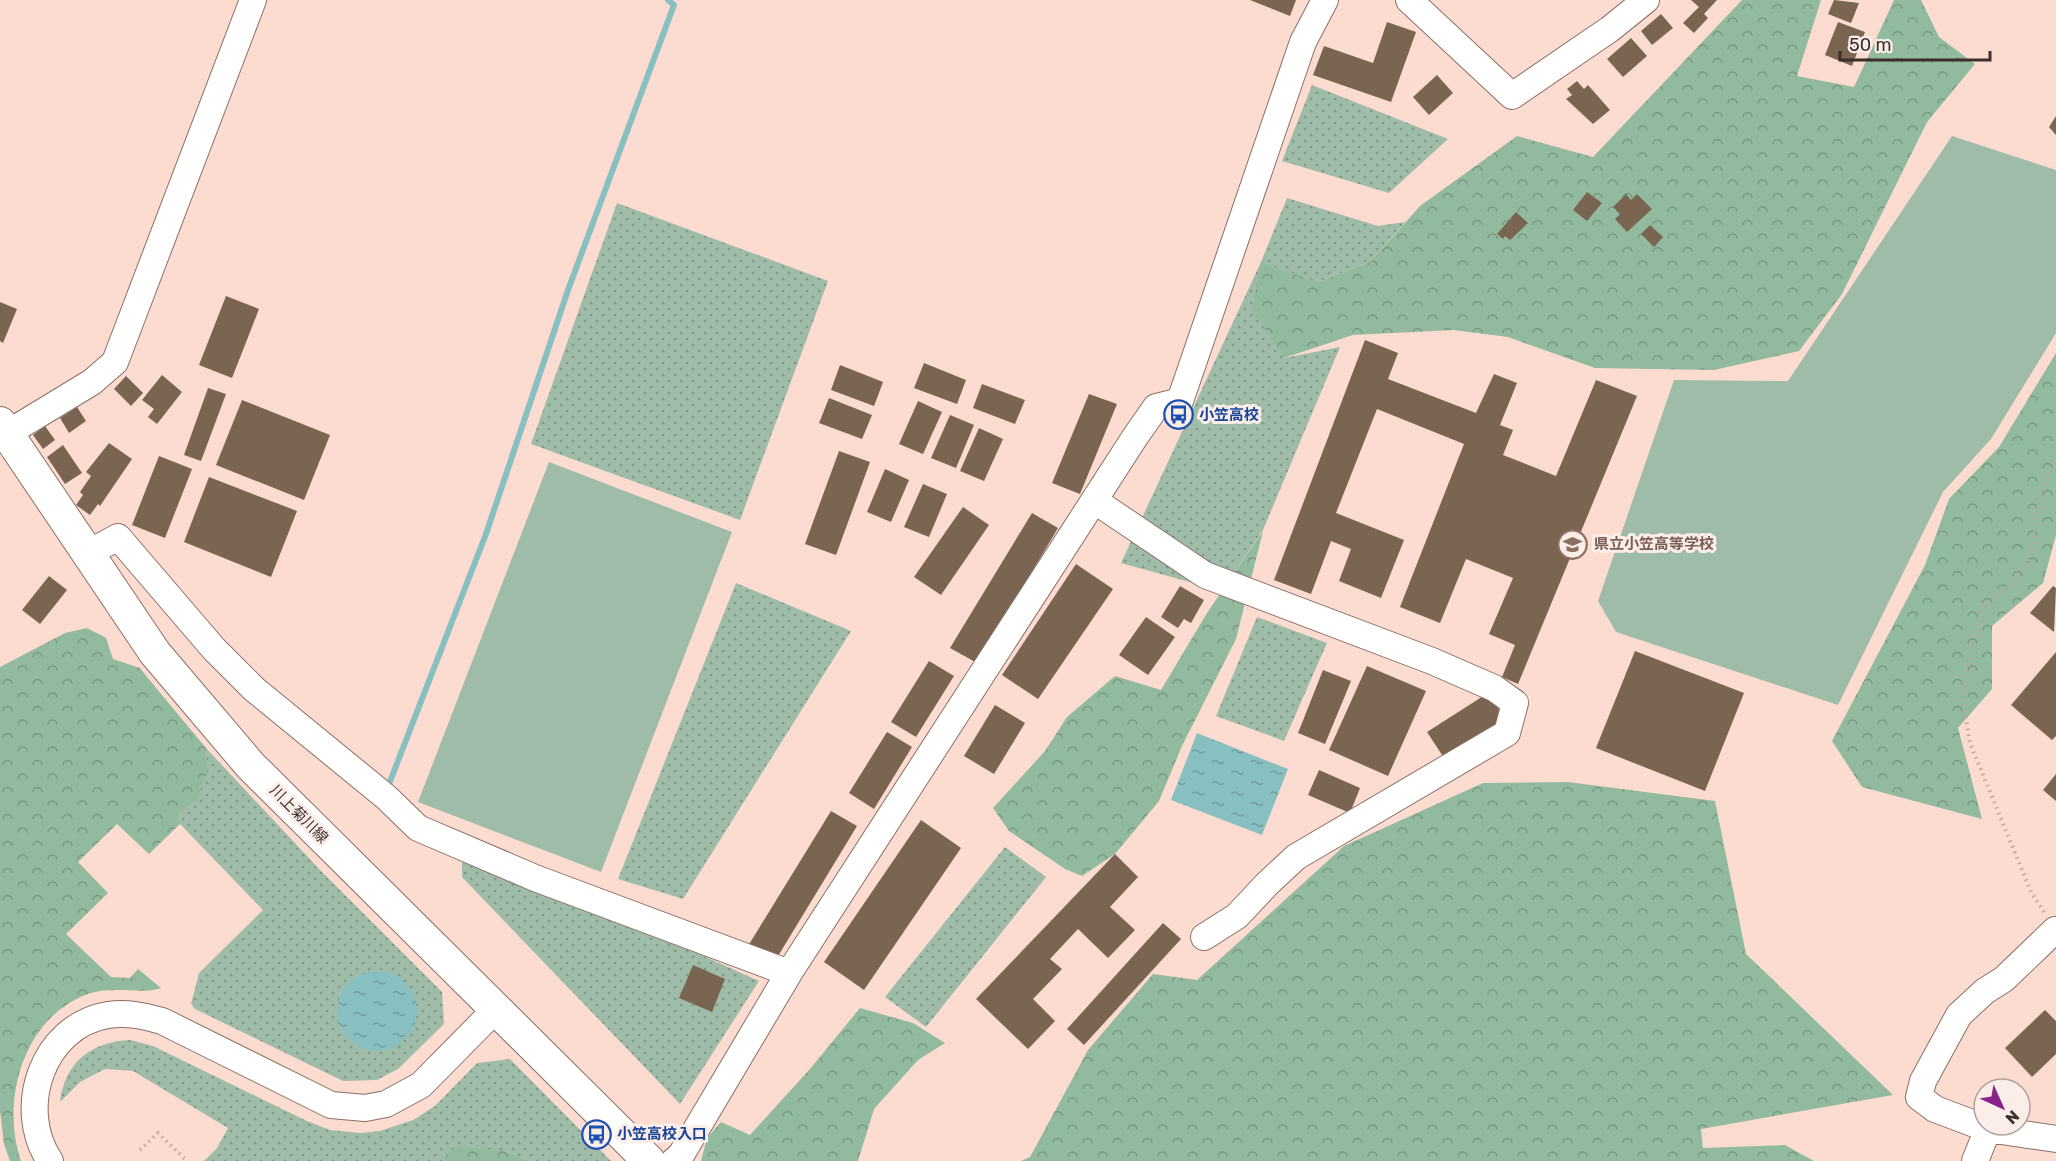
<svg xmlns="http://www.w3.org/2000/svg" width="2056" height="1161" font-family="Rubik,'Noto Sans JP',sans-serif">
	<style>
		.grass { fill: url(#grass-dots) }
		.forest { fill: url(#forest-crowns) }
		.pitch { fill: #9fbca8 }
		.water { fill: url(#water-ripples) }
		.lines { fill: none; stroke-linecap: round; stroke-linejoin: round }
		.stream { stroke: #88c0c1; stroke-width: 6 }
		.building { fill: #7a6452 }
		.minor-casing { stroke: #8b6f64; stroke-width: 28 }
		.major-casing { stroke: #8b6f64; stroke-width: 34 }
		.path { stroke: #c0a69c; stroke-width: 4; stroke-dasharray: 1.5 4.5; stroke-linecap: butt }
		.minor { stroke: #fff; stroke-width: 26 }
		.major { stroke: #fff; stroke-width: 32 }
		.labels { text-anchor: middle; stroke-width: 6; stroke-linejoin: round; paint-order: stroke }
		.transit-label { font-size: 15px; font-weight: bold; fill: #164399; stroke: #fbeee9; text-anchor: start }
		.education-label { font-size: 15px; font-weight: bold; fill: #785e54; stroke: #fbeee9; text-anchor: start }
		.street-label { font-size: 15px; fill: #3c2f2b; stroke: #fbeee9 }
	</style>
	<defs>
		<pattern id="grass-dots" width="8" height="8" patternUnits="userSpaceOnUse" patternTransform="scale(1.5)"><rect width="8" height="8" fill="#9fbca8"/><path d="M2 2h.1M6 6h.1" fill="none" stroke="#839989" stroke-width="1.8" stroke-linecap="round"/></pattern>
		<pattern id="forest-crowns" width="20" height="18" patternUnits="userSpaceOnUse" patternTransform="scale(1.5)"><rect width="20" height="18" fill="#92ba9f"/><path d="M2 6a3 3 0 1 1 6 0M12 15a3 3 0 1 1 6 0" fill="none" stroke="#789882"/></pattern>
		<pattern id="water-ripples" width="26" height="14" patternUnits="userSpaceOnUse" patternTransform="scale(1.5)"><rect width="26" height="14" fill="#88c0c1"/><path d="M2 4q2-2 4 0t4 0M15 11q2-2 4 0t4 0" fill="none" stroke="#709c9d"/></pattern>
	</defs>
	<rect width="100%" height="100%" fill="#fcdcd0"/>
	<path class="grass" d="M1312 85 1448 139 1389 193 1282 161Z
		M1287 198 1378 226 1405 222 1370 262 1318 282 1261 263 1284 358 1340 347 1263 530 1222 591 1121 563 1261 262Z
		M617 203 828 281 740 520 531 444Z
		M736 583 851 631 683 899 618 879Z
		M1257 617 1327 643 1284 741 1216 716Z
		M206 748 322 872 442 992 444 1024 398 1069 377 1080 343 1081 195 1009 191 1004 199 973 263 910 180 824 179 813C204 793 207 780 206 748Z
		M462 847 759 981 680 1104 462 877Z
		M1005 847 1046 877 926 1027 885 997Z
		M130 1040 153 1046 307 1121 330 1130 361 1133 380 1131 413 1120 435 1106 477 1063 510 1059 611 1161H530L505 1151 444 1155V1161H204L217 1148 228 1128 133 1071 105 1069 80 1082 60 1102C65 1062 91 1042 130 1040Z"/>
	<path class="forest" d="M1742 0H1821L1797 76 1854 87 1894 0H1921L1939 37 1975 64 1927 122 1842 294 1799 351 1714 370 1595 368 1508 337 1453 330 1353 335 1284 358 1252 310 1261 262 1318 282 1370 262 1420 206 1517 136 1593 157Z
		M2056 353V535L2043 583 1992 626V689L1958 728 1982 819 1862 787 1832 741 1925 565 1949 499 1999 447Z
		M1263 531 1236 639 1182 746 1159 801 1115 854 1082 876 1065 869 1009 831 993 808 1045 751 1067 717 1115 676 1161 690 1207 613Z
		M87 628 106 638 113 659 140 668 147 677 206 748 207 773 197 799 179 813 180 824 149 854 117 824 78 862 108 893 66 934 111 977 130 978 138 969 161 988C141 995 114 985 88 994 24 1017 0 1099 21 1161H10L4 1144 0 1111V667L65 633Z
		M1568 782 1715 801 1746 954 1893 1095 1701 1129 1703 1148 1785 1145 1814 1161H1021L1030 1157 1088 1050 1153 974 1197 980 1344 846 1483 783Z
		M860 1008 913 1023 945 1043 918 1060 874 1109 858 1161H701L707 1138 721 1122 750 1135 810 1069Z
		M458 1146 505 1151 530 1161H444V1156Z"/>
	<path class="pitch" d="M1952 136 2056 170V333L1991 439 1943 492 1838 705 1616 632 1598 601 1674 380 1788 381Z
		M549 462 732 532 601 872 418 802Z"/>
	<path class="water" d="M1197 733 1288 769 1262 835 1171 800Z
		M337 1011a40 40 0 1 1 80 0a40 40 0 1 1-80 0Z"/>
	<g class="lines">
		<path class="stream" d="M389 784 486 534 568 290 674 5 668 0"/>
	</g>
	<path class="building" d="M1250 0H1296L1290 16Z
		M1691 0H1717L1704 14 1708 18 1694 33 1683 23 1699 7Z
		M1834 0 1859 3 1851 23 1828 14Z
		M1661 14 1673 28 1652 45 1641 31Z
		M1387 22 1416 32 1391 102 1313 75 1324 46 1373 63Z
		M1838 22 1865 32 1852 66 1825 55Z
		M1631 38 1647 56 1623 77 1607 59Z
		M1437 75 1453 93 1429 115 1413 97Z
		M1577 81 1584 89 1588 85 1610 110 1593 124 1566 99 1572 95 1567 89Z
		M2056 116V135L2049 127Z
		M1587 192 1602 203 1587 221 1573 210Z
		M1626 194 1631 200 1637 194 1652 209 1627 232 1615 219 1620 214 1613 207Z
		M1516 212 1528 223 1510 240 1505 236 1503 239 1497 234Z
		M1650 225 1663 237 1654 247 1641 234Z
		M226 296 259 309 232 378 199 365Z
		M0 302 17 309 3 343 0 341Z
		M1365 340 1398 353 1388 379 1476 413 1494 374 1517 383 1500 425 1513 430 1503 455 1556 476 1596 380 1637 396 1518 684 1502 677 1515 645 1489 634 1513 578 1466 559 1440 623 1400 607 1464 444 1377 409 1336 513 1404 540 1381 598 1339 581 1351 549 1331 541 1311 594 1274 580Z
		M924 363 966 380 957 404 914 388Z
		M840 365 883 382 874 406 831 390Z
		M162 375 182 392 157 424 148 417 154 409 142 400Z
		M126 376 143 393 131 406 114 389Z
		M982 384 1025 400 1015 424 973 408Z
		M208 388 226 394 201 461 184 455Z
		M1089 394 1117 404 1080 494 1052 483Z
		M829 398 872 415 862 439 819 423Z
		M242 400 330 435 304 500 216 465Z
		M918 401 942 412 923 454 899 444Z
		M77 407 86 421 69 433 60 418Z
		M950 415 974 425 956 468 931 458Z
		M45 426 55 440 43 449 33 435Z
		M979 428 1003 439 984 481 960 471Z
		M109 443 132 459 100 506 98 504 90 515 76 505 83 495 80 492 91 476 86 472Z
		M63 445 82 473 65 484 47 457Z
		M839 451 870 462 836 555 805 544Z
		M159 456 192 469 165 538 132 525Z
		M885 469 909 480 891 522 867 512Z
		M209 477 297 511 271 577 184 542Z
		M923 484 947 494 929 537 904 527Z
		M963 507 989 525 941 595 914 577Z
		M1032 513 1058 528 977 663 950 648Z
		M1076 564 1113 589 1038 699 1002 675Z
		M49 576 67 590 40 624 22 610Z
		M1180 586 1204 600 1191 623 1184 619 1178 628 1161 617Z
		M2053 586 2056 588 2054 632 2030 613Z
		M1146 617 1175 637 1148 675 1119 655Z
		M1635 651 1744 693 1705 791 1596 748Z
		M2056 652V736L2052 740 2011 705Z
		M929 661 954 676 916 737 891 722Z
		M1367 666 1426 691 1388 776 1329 750Z
		M1323 670 1351 681 1325 744 1298 733Z
		M1488 693 1507 722 1446 761 1427 732Z
		M995 705 1025 723 994 774 964 756Z
		M887 732 912 747 874 809 849 793Z
		M1319 770 1360 788 1350 813 1308 795Z
		M2056 774V801L2043 790Z
		M831 811 857 826 775 961 748 946Z
		M921 820 961 848 864 990 824 962Z
		M1115 854 1138 877 1110 907 1135 930 1108 958 1078 929 1050 959 1062 969 1033 999 1055 1021 1028 1049 976 999Z
		M1163 923 1181 939 1084 1045 1067 1029Z
		M693 965 725 979 712 1012 679 998Z
		M2045 1010 2056 1021V1054L2032 1077 2005 1048Z"/>
	<g class="lines">
		<defs>
			<path id="minor" d="M1409 0 1512 96 1610 29 1646 0
				M8 433 92 382 115 362 253 0
				M1095 501 1205 575 1432 661 1494 688 1515 703 1507 733 1296 857 1267 884 1237 916 1204 937
				M87 554 118 537 214 649 254 689 386 797 418 828 535 878 789 973
				M1988 1129 2056 1139
				M50 1161C15 1109 42 1026 108 1015 127 1012 144 1016 162 1021L331 1105 365 1108 386 1104 421 1085 496 1009
				M674 1161 681 1155 789 973 1135 437 1156 407 1180 401 1303 42 1325 0
				M1975 1161 1988 1129 1935 1109 1919 1097 1923 1081 1959 1015 1985 991 2004 979 2055 930"/>
			<path id="major" d="M0 423 155 653 250 765 649 1161"/>
		</defs>
		<use href="#minor" class="minor-casing"/>
		<use href="#major" class="major-casing"/>
		<path class="path" d="M2044 912 2031 892 1970 743 1961 689 1984 605 2011 584 2026 567 2035 535 2037 513 2050 468 2056 462
			M140 1150 158 1133 187 1161"/>
		<use href="#minor" class="minor"/>
		<use href="#major" class="major"/>
	</g>
	<defs>
		<symbol id="bus-ring" viewBox="-11 -11 22 22"><circle r="9.5" fill="#fbeee9" stroke="#1a4fb4" stroke-width="1.5"/><path d="M-5-6H5V4H4V6H2V4H-2V6H-4V4H-5ZM-3.5-4V0h7V-4ZM-3.5 1.2v1.5H-2V1.2ZM2 1.2v1.5H3.5V1.2Z" fill="#1a4fb4"/></symbol>
		<symbol id="school-ring" viewBox="-11 -11 22 22"><circle r="9.5" fill="#fbeee9" stroke="#8d6e63" stroke-width="1.5"/><path d="M0-5L7-2L0 1L-7-2ZM-4 1L0 2.5L4 1V4Q0 6-4 4Z" fill="#8d6e63"/></symbol>
	</defs>
	<g fill-rule="evenodd">
		<use href="#bus-ring" x="1162" y="398" width="33" height="33"/>
		<use href="#school-ring" x="1556" y="528" width="33" height="33"/>
		<use href="#bus-ring" x="580" y="1118" width="33" height="33"/>
	</g>
	<g class="labels">
		<g class="transit-label">
			<text x="1199" y="420">小笠高校</text>
			<text x="617" y="1139">小笠高校入口</text>
		</g>
		<g class="education-label">
			<text x="1594" y="549">県立小笠高等学校</text>
		</g>
		<g class="street-label">
			<text transform="translate(299 814) rotate(45)" y="5">川上菊川線</text>
		</g>
	</g>
	<g transform="translate(2002 1107) rotate(135)"><circle r="28" fill="#fbeee9" stroke="#afa29d" stroke-width="1.5"/>
	<path d="M0-4.5L10 22L0 15L-10 22Z" fill="#892289"/>
	<text y="-9" font-size="16" font-weight="bold" text-anchor="middle" fill="#3c2f2b">N</text>
	</g>
	<path d="M1840 51v9h150v-9" fill="none" stroke="#3c2f2b" stroke-width="3"/>
	<text x="1849" y="51" font-size="18" fill="#3c2f2b" stroke="#fbeee9" stroke-width="4.5" paint-order="stroke">50 m</text>
</svg>
